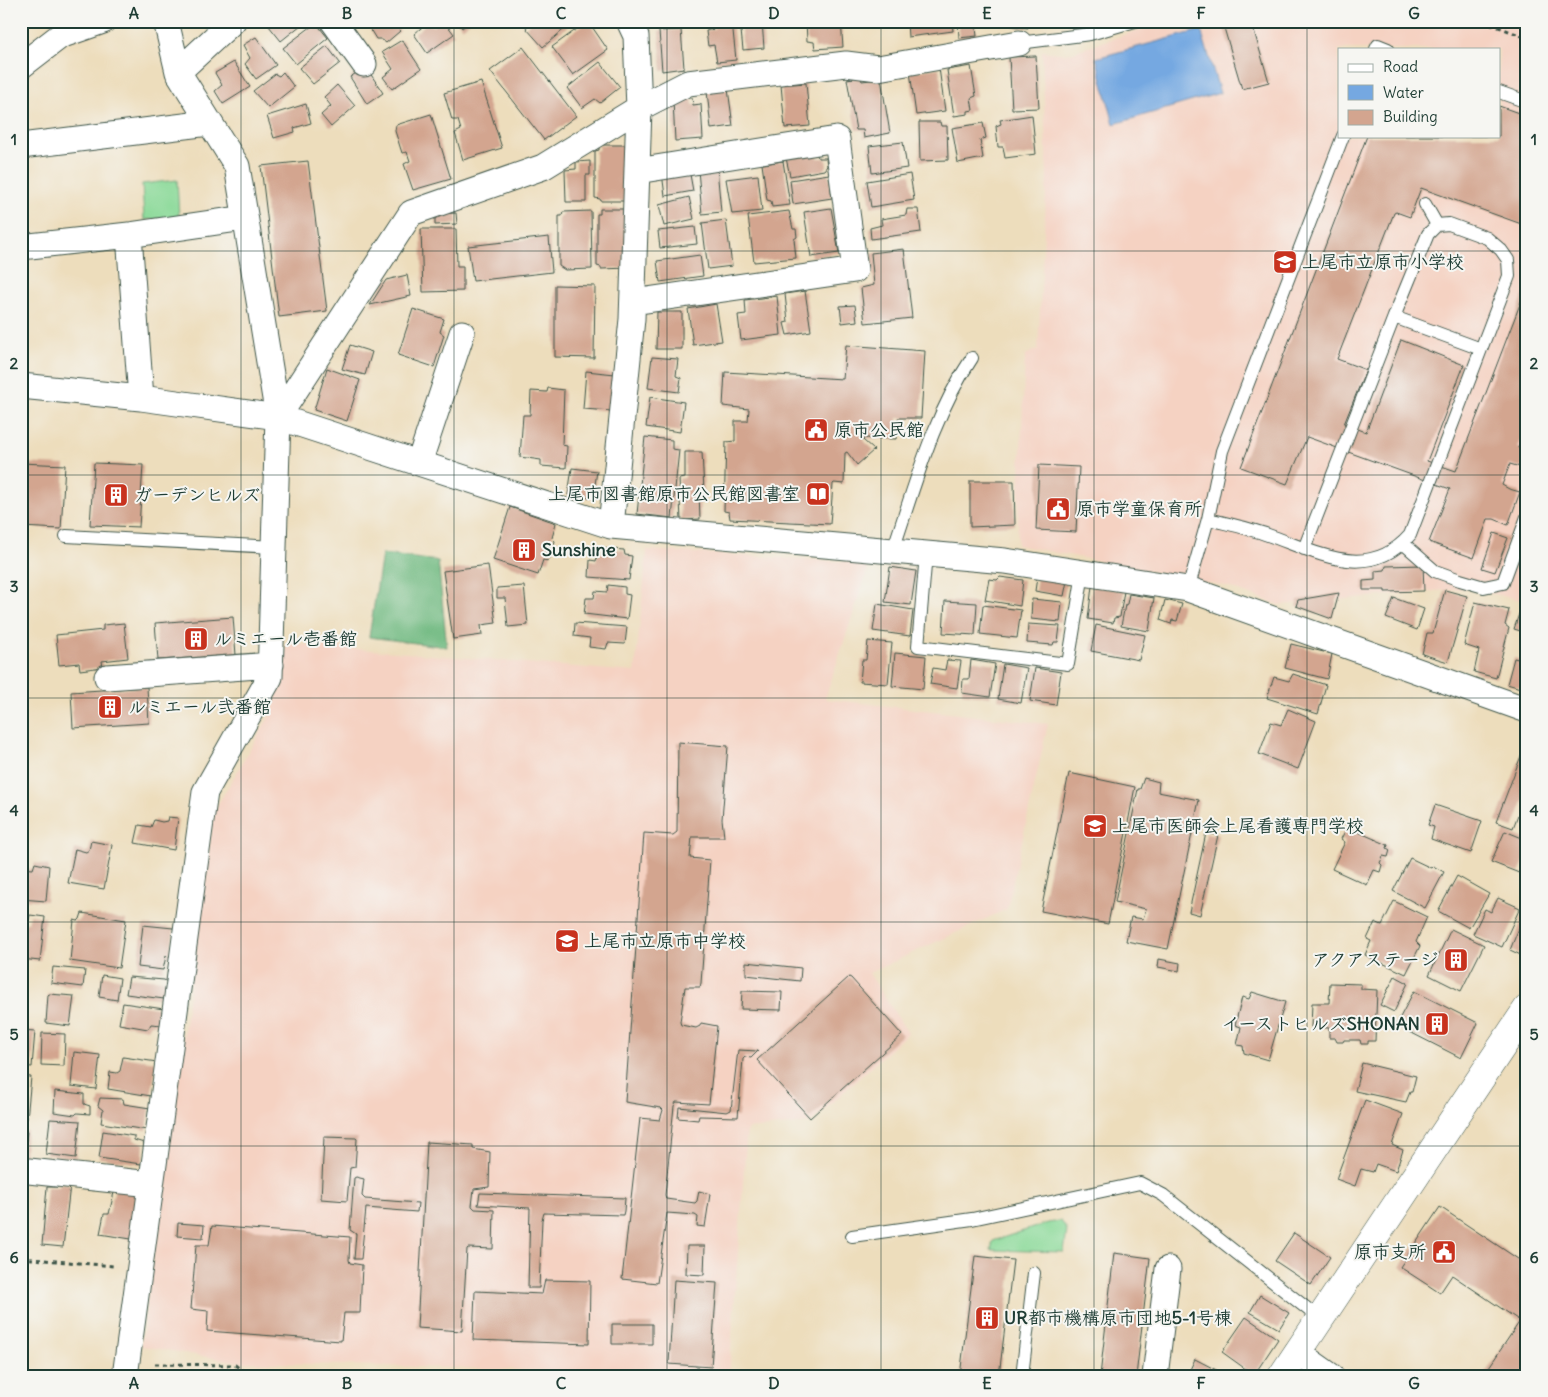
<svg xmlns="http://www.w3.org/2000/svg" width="1548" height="1397" font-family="Delius,'Klee One',sans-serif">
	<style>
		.built { fill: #f5d2c2; fill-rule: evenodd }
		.green { fill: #8ad998; stroke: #548b66 }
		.forest { fill: #6fb980; stroke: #477b5a }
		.water { fill: #75a8e1; stroke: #4a728a }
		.building { fill: #d3a58f }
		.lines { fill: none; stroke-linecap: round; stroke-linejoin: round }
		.service-casing { stroke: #3e5548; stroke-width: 14 }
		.minor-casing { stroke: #3e5548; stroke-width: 27 }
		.tertiary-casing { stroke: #3e5548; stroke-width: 29 }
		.path { stroke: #3e5548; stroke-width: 3; stroke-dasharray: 4 4; stroke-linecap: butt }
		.service { stroke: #fff; stroke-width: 12 }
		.minor { stroke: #fff; stroke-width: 25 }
		.tertiary { stroke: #fff; stroke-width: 28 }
		.grid { fill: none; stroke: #1f3d34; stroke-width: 1; stroke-opacity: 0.55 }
		.labels { text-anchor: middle; stroke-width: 4; stroke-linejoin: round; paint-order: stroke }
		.poi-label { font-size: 18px; font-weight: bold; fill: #1f3d34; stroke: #f6f6f2; text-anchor: start }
		.neatline { fill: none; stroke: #1f3d34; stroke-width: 2 }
		.grid-label { font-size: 16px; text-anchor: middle; font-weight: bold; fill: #1f3d34 }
	</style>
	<rect width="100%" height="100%" fill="#f6f6f2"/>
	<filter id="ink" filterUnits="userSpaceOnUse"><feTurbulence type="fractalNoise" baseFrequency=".02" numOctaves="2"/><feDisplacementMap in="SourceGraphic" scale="10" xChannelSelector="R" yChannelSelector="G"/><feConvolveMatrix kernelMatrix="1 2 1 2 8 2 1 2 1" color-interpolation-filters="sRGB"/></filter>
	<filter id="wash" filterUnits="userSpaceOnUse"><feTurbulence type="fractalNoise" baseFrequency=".0096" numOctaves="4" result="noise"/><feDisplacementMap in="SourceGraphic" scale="20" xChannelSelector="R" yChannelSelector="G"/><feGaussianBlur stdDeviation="1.12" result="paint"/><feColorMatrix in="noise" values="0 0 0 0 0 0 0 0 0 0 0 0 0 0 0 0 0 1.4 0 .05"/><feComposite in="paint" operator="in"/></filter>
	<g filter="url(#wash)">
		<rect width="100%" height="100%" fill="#edddbc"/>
		<path class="built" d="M1165 21H1527V575L1520 600 1468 588 1279 605 1225 586 1017 545 1025 355 1038 349 1047 175 1042 51 1067 54ZM1339 49H1499V136H1339Z
			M647 550 870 563 825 699 1048 724 1007 909 869 973 908 1033 810 1123 747 1129 729 1376H661L631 1373 239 1362 141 1346 214 811 273 710 287 643 635 672Z"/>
		<path class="green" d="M177 180 179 217 144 220 142 184Z
			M1061 1221 1067 1230 1064 1252 991 1250 993 1241 1048 1223Z"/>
		<path class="forest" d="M382 554 438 561 447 647 369 637Z"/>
		<path class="water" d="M1201 30 1220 93 1114 124 1096 58Z"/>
		<g id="blocks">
			<path class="building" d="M265 21H306L281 41Z
				M365 21H391L400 31 386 43 381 39H376Z
				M438 21H444L454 34 427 53 414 34 427 23 433 26Z
				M457 21H471L462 28Z
				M529 21H564L568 26 543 47 526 28 530 22Z
				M588 21 608 50 573 75 552 47Z
				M669 21H681V23L670 24Z
				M713 21H732L736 60 717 62 714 45 708 46 706 31 714 29Z
				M740 21H762L764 48 743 50Z
				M806 21H841L843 47 815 49 814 42 807 41Z
				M907 21H952L953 31 908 37Z
				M958 21H975L977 36 959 38Z
				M985 21H1028V28L985 22Z
				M1222 21H1251L1269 82 1242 89Z
				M316 23 328 38 296 64 283 48Z
				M681 30 684 68 662 71 659 31Z
				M256 37 276 65 256 79 245 64 250 58 243 45Z
				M402 40 421 69 392 89 383 77 393 69 382 52Z
				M327 46 340 63 313 84 299 68Z
				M523 47 576 116 544 140 490 71Z
				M1036 56 1039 108 1012 109 1009 57Z
				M234 62 250 87 223 104 215 91 222 85 215 73Z
				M600 62 620 87 600 103 595 99 582 108 567 88Z
				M971 66 976 96 971 98 973 110 968 111V114L954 116 947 70Z
				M366 67 383 93 367 104 350 77Z
				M939 68 945 111 916 115 910 72Z
				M283 72 294 87 268 108 253 91 275 74 279 76Z
				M860 77 862 81 881 79 890 133 864 138 863 130H856L847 79Z
				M481 82 502 148 463 160 455 133 461 130 458 120H452L444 93Z
				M806 83 810 126 785 128 781 85Z
				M337 85 355 106 331 127 321 115 331 106 324 97Z
				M728 89 733 126 711 129 707 91Z
				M692 98 693 105 701 104 703 139 675 141 673 100Z
				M306 104 311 123 294 128 295 132 274 138 267 116Z
				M1499 106 1527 116V226L1421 188 1410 217 1396 212 1394 213 1337 359 1366 370 1344 424 1366 432 1401 340 1464 365 1427 461 1456 471 1527 286V425L1518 448 1527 451V469L1510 464 1502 485 1509 489 1520 492 1508 525 1494 519H1488L1474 558 1429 542 1450 489 1307 437 1287 484 1241 467 1367 136H1499Z
				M431 114 451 179 413 190 404 164 410 161 407 152 402 153 395 131 396 125Z
				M1032 115 1036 154 1005 158 1003 147H998L996 126 1001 124 1000 120Z
				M919 122H940L941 126H947L948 160 920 161Z
				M983 123 986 138 980 140 983 158 958 163 952 128Z
				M903 142 907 168 872 173 869 146Z
				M599 145H626L627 201H601L600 199 595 198V151L599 150Z
				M817 153 818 158H826L827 166 824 170 790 176 786 158Z
				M308 161 327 311 279 317 261 166Z
				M590 161V175H586V202H566L565 170 576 169V162Z
				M783 161 790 205 772 207 771 201 767 200 762 164Z
				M717 168 721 212 702 214 698 170Z
				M689 169 693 191 665 196 662 173Z
				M829 174 832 198 793 204 790 180Z
				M910 174 914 200 871 207 867 181Z
				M758 175 762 211 732 214 726 179Z
				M689 197 694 219 664 226 659 205Z
				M831 208 839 253 811 257 804 212Z
				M600 209H629V268L601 269V267L597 266V214H600Z
				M907 209H918L921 232 871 239 870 228 882 225 881 219 906 215Z
				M591 211 592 269 565 270 559 266V216H562L563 212Z
				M789 211 793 229H796L797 237 794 239 796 258 754 262 748 216Z
				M456 213 457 224 435 225V214Z
				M726 220 732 266 708 269 702 223Z
				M695 227 697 244 660 248 658 231Z
				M421 229H456L457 266H463V291L423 292Z
				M549 237 552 272 473 281 468 246Z
				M904 249 912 318 865 323 861 288 874 285 871 253Z
				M700 255 703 276 660 282 657 261Z
				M407 275 411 296 370 305 386 280Z
				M555 285 595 286 594 358 555 357Z
				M805 291 811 331 787 335 784 323 788 322 785 294Z
				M777 296 781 335 741 340 738 315 746 314 745 300Z
				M716 304 722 341 693 345 688 309Z
				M855 305 857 321 842 323 840 306Z
				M413 309 444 319 440 332 444 335 434 367 398 355Z
				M657 312H682V349H656Z
				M350 345 372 352 365 375 342 369Z
				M846 345 925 351 921 418H898L896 439 863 438V440L874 450 857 465 847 452 845 453 844 484 834 483 833 484 830 524 730 519 729 512 724 511 726 442 735 441V421H748L749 409 723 406 725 372 843 379Z
				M652 357 678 359 676 376 681 378 679 392 648 388Z
				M327 368 360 380 347 421 314 410Z
				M586 371 615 374 612 411 583 409Z
				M548 388 564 390 562 445 567 446 566 468 541 466V460L520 457 523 415H530L531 391 547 392Z
				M650 397 684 402 680 432 646 427Z
				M645 437 672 440V449L679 450 672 518 637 514Z
				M685 452H702L704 491 699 492 700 519 681 520 679 479 685 478Z
				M21 463 65 465 61 529 21 527Z
				M94 463 143 465 139 527 90 525Z
				M1039 465 1079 467 1076 532 1036 530Z
				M572 468 597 471 593 498 568 495Z
				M970 481H1014L1015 525 970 527Z
				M510 507 556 523 552 538 555 541 549 561 543 560 538 575 493 560Z
				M1494 533 1508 538 1495 572 1482 568Z
				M599 548 624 550 625 555 632 556 629 580 589 577 590 560 596 561Z
				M488 565 496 623 481 625 482 635 453 639 443 571Z
				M1423 565 1424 591 1385 592V590H1363V581L1375 580V571L1385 570 1386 566Z
				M890 567 916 571 911 605 885 602Z
				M1000 577 1023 580 1020 606 985 600 989 579 997 580Z
				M1037 577 1067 581 1064 596 1035 591Z
				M608 585 625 587V594L630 595 627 619 584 614 586 598H594L595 591 607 592Z
				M524 586 528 625 508 627 505 598H497V588Z
				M1092 586 1124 591 1120 617 1114 618 1113 623 1088 619Z
				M1445 590 1467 596 1448 662 1422 654 1427 633H1433Z
				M1339 593 1332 619 1296 606 1298 600Z
				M1129 594 1154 598 1149 631 1121 626 1125 605 1127 604Z
				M1394 598 1424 609 1417 630 1386 618Z
				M1032 599 1062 602 1060 622 1031 619Z
				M1165 600 1182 604 1177 621 1172 620 1171 624 1160 620Z
				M945 601 977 603 975 635 943 633Z
				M1475 602 1509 610 1505 625 1509 628 1496 678 1474 672 1479 650 1464 645Z
				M1523 602 1527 603V633L1514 629Z
				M877 604 913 610 910 636 873 631Z
				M983 605 1021 610 1017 638 980 634Z
				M233 617 236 655 158 660 155 623Z
				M124 623 128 658 102 661 103 667 80 670 79 663 59 665 56 635 103 630V625Z
				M575 623 627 627 625 644 608 643 606 649 589 647 590 638 574 636Z
				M1028 624 1060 626 1058 642H1054L1053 645 1027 643Z
				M1096 625 1145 635 1139 660 1091 651Z
				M868 641 892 643 888 684 860 682 862 660H866Z
				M1291 644 1332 654 1327 679 1285 668Z
				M1526 646H1527V690L1507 684 1514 658 1522 660Z
				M895 653 926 656 923 689 892 686Z
				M947 660 961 661 957 688 930 684 933 668 945 670Z
				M971 660 995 664 990 697 962 693 963 679H969Z
				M1003 664 1027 668 1021 703 998 699Z
				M1035 668 1061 672 1056 705 1030 701Z
				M1293 674 1326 685 1318 714 1267 698 1274 677 1289 681Z
				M147 687 149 723 73 728 71 692Z
				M1288 709 1316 721 1298 769 1259 754 1271 722 1281 725Z
				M1527 740V791L1513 828 1496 822Z
				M678 742 728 746 722 819 724 837H692L690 858 710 860 701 983 700 987H685L680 1022 681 1025 696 1028 700 1026 701 1023 717 1026 709 1104 676 1102 674 1106 665 1195 666 1199 695 1203 697 1201 699 1191 710 1194 705 1227 697 1226 698 1217 695 1215 667 1213 657 1283 622 1279 640 1118 660 1120 663 1110 661 1108 625 1102 644 833 673 835 677 832Z
				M1069 773 1135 787 1108 924 1041 911Z
				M1144 778 1159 782 1158 792 1199 800 1168 949 1126 941 1131 917 1143 919 1146 909 1115 902 1138 789H1140Z
				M1435 805 1482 821 1471 853 1431 839 1434 827 1428 825Z
				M168 817 178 818 174 850 135 843 139 825 151 827 154 820 162 822 167 821Z
				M1347 827 1388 845 1387 848 1390 850 1388 857 1383 856 1380 863 1382 865 1380 872 1374 870 1367 885 1332 869 1345 842 1341 839Z
				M1505 831 1527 840V855L1519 873 1491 862Z
				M1206 833 1218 835 1200 915 1189 912Z
				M91 841 112 845 104 889 68 883 75 849 86 852 89 850Z
				M1410 858 1431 868 1433 866 1444 872 1425 908 1393 891Z
				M35 863 49 866 46 901 21 899 23 868 33 869Z
				M1457 876 1489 894 1469 928 1438 911Z
				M1498 898 1520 908 1502 947 1473 934 1485 909 1491 912Z
				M1394 901 1427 917 1416 942 1420 946 1406 974 1365 955 1371 941 1367 939 1375 922 1382 925Z
				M1527 905V958L1510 950 1521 923 1520 920Z
				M82 913 126 920 119 968 70 961 74 920 78 921 80 919Z
				M30 915 45 917 40 961 21 959V923H28Z
				M143 925 173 928 174 930 170 957 166 956 163 970 138 967Z
				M1451 929 1484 945 1461 991 1429 975Z
				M1159 959 1180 963 1179 971 1158 967Z
				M746 962 801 968 800 981 746 975Z
				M53 967 85 970 83 987 51 983Z
				M102 975 120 978 117 1000 99 997Z
				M1395 976 1408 983 1394 1012 1380 1005Z
				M129 977 164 980 167 982 164 999 126 994Z
				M849 977 851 978 902 1035 810 1118 757 1060Z
				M1330 983 1361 984V989L1377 990 1375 1041H1368V1044H1361L1360 1040H1344L1343 1042H1337L1335 1038H1329V1028L1311 1027 1312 1003H1329Z
				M742 991 782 992 781 1010 741 1009Z
				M1414 991 1478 1023 1461 1058 1396 1025Z
				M1252 992 1285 1002 1268 1060 1244 1053 1243 1046 1237 1045 1241 1027 1235 1025 1242 997 1249 999Z
				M49 994 74 996 70 1026 46 1023 48 995Z
				M123 1003 164 1009 162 1025 151 1024 148 1029 119 1024Z
				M21 1030 35 1031 32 1067 21 1066Z
				M42 1033 65 1034 64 1066 41 1065Z
				M738 1050 758 1051 751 1058 745 1057 743 1059 738 1117 699 1116 698 1120 678 1118 679 1107 727 1112 731 1110Z
				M74 1052 100 1055 96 1089 71 1086Z
				M123 1057 157 1062 151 1096 108 1089 110 1072 117 1073 120 1071Z
				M1362 1063 1416 1076 1412 1092H1410L1406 1102 1355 1091Z
				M21 1076 31 1077 27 1119 21 1118Z
				M55 1091 84 1094V1104L90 1106V1114L77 1113 75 1115 54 1112Z
				M100 1098 123 1099 124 1104 150 1108 147 1130 101 1123 103 1110 98 1106Z
				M1365 1100 1403 1114 1392 1145 1403 1150 1396 1171 1376 1164 1373 1172 1361 1169 1355 1186 1336 1179Z
				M50 1119 80 1121 76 1158 46 1154Z
				M21 1131H27L23 1171H21Z
				M103 1131 134 1136V1140L144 1143 143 1159 141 1164 99 1158Z
				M324 1137 356 1138 357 1139 355 1167 350 1168 347 1201 321 1199Z
				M427 1142 473 1145V1149L490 1152 489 1187 474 1189 472 1206 475 1209 494 1210 493 1249 468 1248 467 1249 462 1331 417 1328Z
				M356 1177 364 1179 362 1196 365 1199 418 1203 417 1212 366 1208 361 1259H354L356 1234 350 1230 354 1178Z
				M62 1184 70 1185 63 1247 42 1245 47 1187H58Z
				M115 1188 139 1193 131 1239 100 1234 104 1214H109Z
				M480 1193 625 1198 624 1211 623 1215 544 1213 542 1220 539 1288H528L530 1208 478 1205Z
				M1440 1207 1527 1265V1376H1483L1520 1321 1452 1275 1440 1293 1400 1267Z
				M178 1223 204 1225 203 1238 177 1236Z
				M212 1226 350 1237 349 1260 350 1263 362 1265 360 1313H344L341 1341 207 1331 208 1311 191 1309 196 1245H209Z
				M1294 1233 1330 1257 1311 1285 1275 1261Z
				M687 1246H705L704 1275 686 1274Z
				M1114 1253 1150 1258 1136 1376H1100Z
				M975 1256 1013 1260 999 1376H960Z
				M545 1280 590 1281 589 1344 473 1340 475 1291 542 1294Z
				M674 1280 717 1283 711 1367 669 1364Z
				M1260 1295 1289 1313 1279 1329 1250 1312Z
				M1246 1317 1278 1339 1254 1375 1222 1352Z
				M612 1324H652V1344H612Z
				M1195 1359 1228 1376H1187Z"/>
		</g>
	</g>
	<g filter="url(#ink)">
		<use href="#blocks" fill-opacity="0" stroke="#3e5548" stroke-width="1"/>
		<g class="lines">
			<defs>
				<path id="service" d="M1019 43 1090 34 1135 21
					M1376 49 1378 45 1388 49
					M1499 92 1527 102
					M1425 204 1437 225
					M1208 519C1228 524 1249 528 1268 535 1317 552 1368 583 1410 535L1509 276 1508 260 1501 250 1487 238 1449 224 1437 225 1428 234 1394 317
					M66 536 274 547
					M1403 543 1435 571 1460 580 1484 587 1503 583 1527 517
					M1304 549 1394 317 1481 349
					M893 550C915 485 933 416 972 358
					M926 554 918 646 1068 664 1083 573
					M1188 589 1208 519 1222 451 1343 136
					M852 1236 972 1219 1140 1183 1163 1195 1319 1318
					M1022 1376 1034 1273"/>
				<path id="minor" d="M166 21 178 72 237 166 278 417
					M333 21 364 64
					M21 66 60 36 103 21
					M178 72 233 21
					M21 146 209 123
					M129 235 141 398
					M21 247 129 235 245 218
					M633 302 855 270 837 139 637 171
					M21 386 141 398 278 417 611 526 1005 561 1188 589 1527 710
					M419 463 462 333
					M611 526 632 319 639 108 636 36 629 21
					M107 677 271 665
					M29 1171 151 1184
					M1297 1352 1331 1376
					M125 1376 205 792 270 677 278 417 411 213 543 167 639 108 688 83 846 64 878 68 1019 43
					M1155 1376 1168 1269"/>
				<path id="tertiary" d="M1282 1376 1527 1009"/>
			</defs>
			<use href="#service" class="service-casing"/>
			<use href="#minor" class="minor-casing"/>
			<use href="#tertiary" class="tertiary-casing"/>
			<path class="path" d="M1483 21 1527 38
				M21 1258 114 1266
				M155 1364 235 1365 250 1376"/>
			<use href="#service" class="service"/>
			<use href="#minor" class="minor"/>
			<use href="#tertiary" class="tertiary"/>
		</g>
	</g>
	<path class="grid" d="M241 21V1376M454 21V1376M667 21V1376M881 21V1376M1094 21V1376M1307 21V1376M21 251H1527M21 475H1527M21 698H1527M21 922H1527M21 1146H1527"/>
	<defs>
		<symbol id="school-square" viewBox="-11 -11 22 22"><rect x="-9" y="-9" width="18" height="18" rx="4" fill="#c8321e" stroke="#f6f6f2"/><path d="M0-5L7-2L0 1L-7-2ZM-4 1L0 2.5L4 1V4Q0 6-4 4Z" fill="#fff"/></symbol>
		<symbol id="civic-square" viewBox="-11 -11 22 22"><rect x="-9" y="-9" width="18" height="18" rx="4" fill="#c8321e" stroke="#f6f6f2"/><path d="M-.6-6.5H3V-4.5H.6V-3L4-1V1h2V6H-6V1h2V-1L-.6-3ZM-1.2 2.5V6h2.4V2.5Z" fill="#fff"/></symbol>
		<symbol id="library-square" viewBox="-11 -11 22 22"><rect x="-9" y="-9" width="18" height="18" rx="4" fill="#c8321e" stroke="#f6f6f2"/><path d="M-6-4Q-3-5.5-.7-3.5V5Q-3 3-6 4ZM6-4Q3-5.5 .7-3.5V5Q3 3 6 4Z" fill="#fff"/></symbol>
		<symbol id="building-square" viewBox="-11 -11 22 22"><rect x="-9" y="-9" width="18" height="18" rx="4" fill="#c8321e" stroke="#f6f6f2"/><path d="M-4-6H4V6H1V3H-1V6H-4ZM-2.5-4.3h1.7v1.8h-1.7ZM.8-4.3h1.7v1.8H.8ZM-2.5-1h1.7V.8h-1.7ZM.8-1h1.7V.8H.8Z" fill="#fff"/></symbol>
		<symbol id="university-square" viewBox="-11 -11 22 22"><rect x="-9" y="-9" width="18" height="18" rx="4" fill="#c8321e" stroke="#f6f6f2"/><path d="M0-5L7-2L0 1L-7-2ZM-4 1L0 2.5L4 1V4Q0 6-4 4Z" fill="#fff"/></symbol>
	</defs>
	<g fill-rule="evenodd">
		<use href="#school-square" x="1271" y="248" width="28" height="28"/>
		<use href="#civic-square" x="802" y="416" width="28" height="28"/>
		<use href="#library-square" x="804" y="480" width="28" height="28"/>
		<use href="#building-square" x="102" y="481" width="28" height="28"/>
		<use href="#civic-square" x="1044" y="495" width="28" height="28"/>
		<use href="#building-square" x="510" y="536" width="28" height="28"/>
		<use href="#building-square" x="182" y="625" width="28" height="28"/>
		<use href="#building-square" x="96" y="693" width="28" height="28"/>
		<use href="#university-square" x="1081" y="812" width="28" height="28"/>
		<use href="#school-square" x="553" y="927" width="28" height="28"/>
		<use href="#building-square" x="1442" y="946" width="28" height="28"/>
		<use href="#building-square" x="1423" y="1010" width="28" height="28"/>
		<use href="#civic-square" x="1430" y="1238" width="28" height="28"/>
		<use href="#building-square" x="973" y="1304" width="28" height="28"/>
	</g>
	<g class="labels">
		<g class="poi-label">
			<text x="1302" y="268">上尾市立原市小学校</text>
			<text x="834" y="436">原市公民館</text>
			<text x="800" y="500" text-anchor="end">上尾市図書館原市公民館図書室</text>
			<text x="134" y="501">ガーデンヒルズ</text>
			<text x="1076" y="515">原市学童保育所</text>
			<text x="542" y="556">Sunshine</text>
			<text x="214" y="645">ルミエール壱番館</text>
			<text x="128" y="713">ルミエール弐番館</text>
			<text x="1112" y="832">上尾市医師会上尾看護専門学校</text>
			<text x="584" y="947">上尾市立原市中学校</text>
			<text x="1438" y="966" text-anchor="end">アクアステージ</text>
			<text x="1420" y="1030" text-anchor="end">イーストヒルズSHONAN</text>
			<text x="1426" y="1258" text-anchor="end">原市支所</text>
			<text x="1004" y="1324">UR都市機構原市団地5-1号棟</text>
		</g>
	</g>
	<rect width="1548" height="1397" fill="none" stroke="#f6f6f2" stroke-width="55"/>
	<rect x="1338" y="48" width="162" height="90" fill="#f6f6f2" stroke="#a0aca6"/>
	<rect x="1348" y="64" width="25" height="8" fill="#ffffff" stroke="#a0aca6"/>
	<text x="1383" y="72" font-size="15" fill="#1f3d34">Road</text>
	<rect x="1348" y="85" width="25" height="15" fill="#75a8e1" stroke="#a0aca6"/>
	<text x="1383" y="98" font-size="15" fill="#1f3d34">Water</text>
	<rect x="1348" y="110" width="25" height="15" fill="#d3a58f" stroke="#a0aca6"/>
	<text x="1383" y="122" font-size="15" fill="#1f3d34">Building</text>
	<rect x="28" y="28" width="1492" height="1342" class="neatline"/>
	<g class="grid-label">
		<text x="134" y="19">A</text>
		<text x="347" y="19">B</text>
		<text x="561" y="19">C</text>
		<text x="774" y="19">D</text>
		<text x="987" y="19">E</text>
		<text x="1201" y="19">F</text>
		<text x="1414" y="19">G</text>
		<text x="14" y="145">1</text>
		<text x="1534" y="145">1</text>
		<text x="14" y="369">2</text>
		<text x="1534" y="369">2</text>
		<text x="14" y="592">3</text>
		<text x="1534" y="592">3</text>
		<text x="14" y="816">4</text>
		<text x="1534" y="816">4</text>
		<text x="14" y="1040">5</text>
		<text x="1534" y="1040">5</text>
		<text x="14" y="1263">6</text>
		<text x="1534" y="1263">6</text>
		<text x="134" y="1389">A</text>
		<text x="347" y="1389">B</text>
		<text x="561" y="1389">C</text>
		<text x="774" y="1389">D</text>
		<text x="987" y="1389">E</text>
		<text x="1201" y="1389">F</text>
		<text x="1414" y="1389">G</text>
	</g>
</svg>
